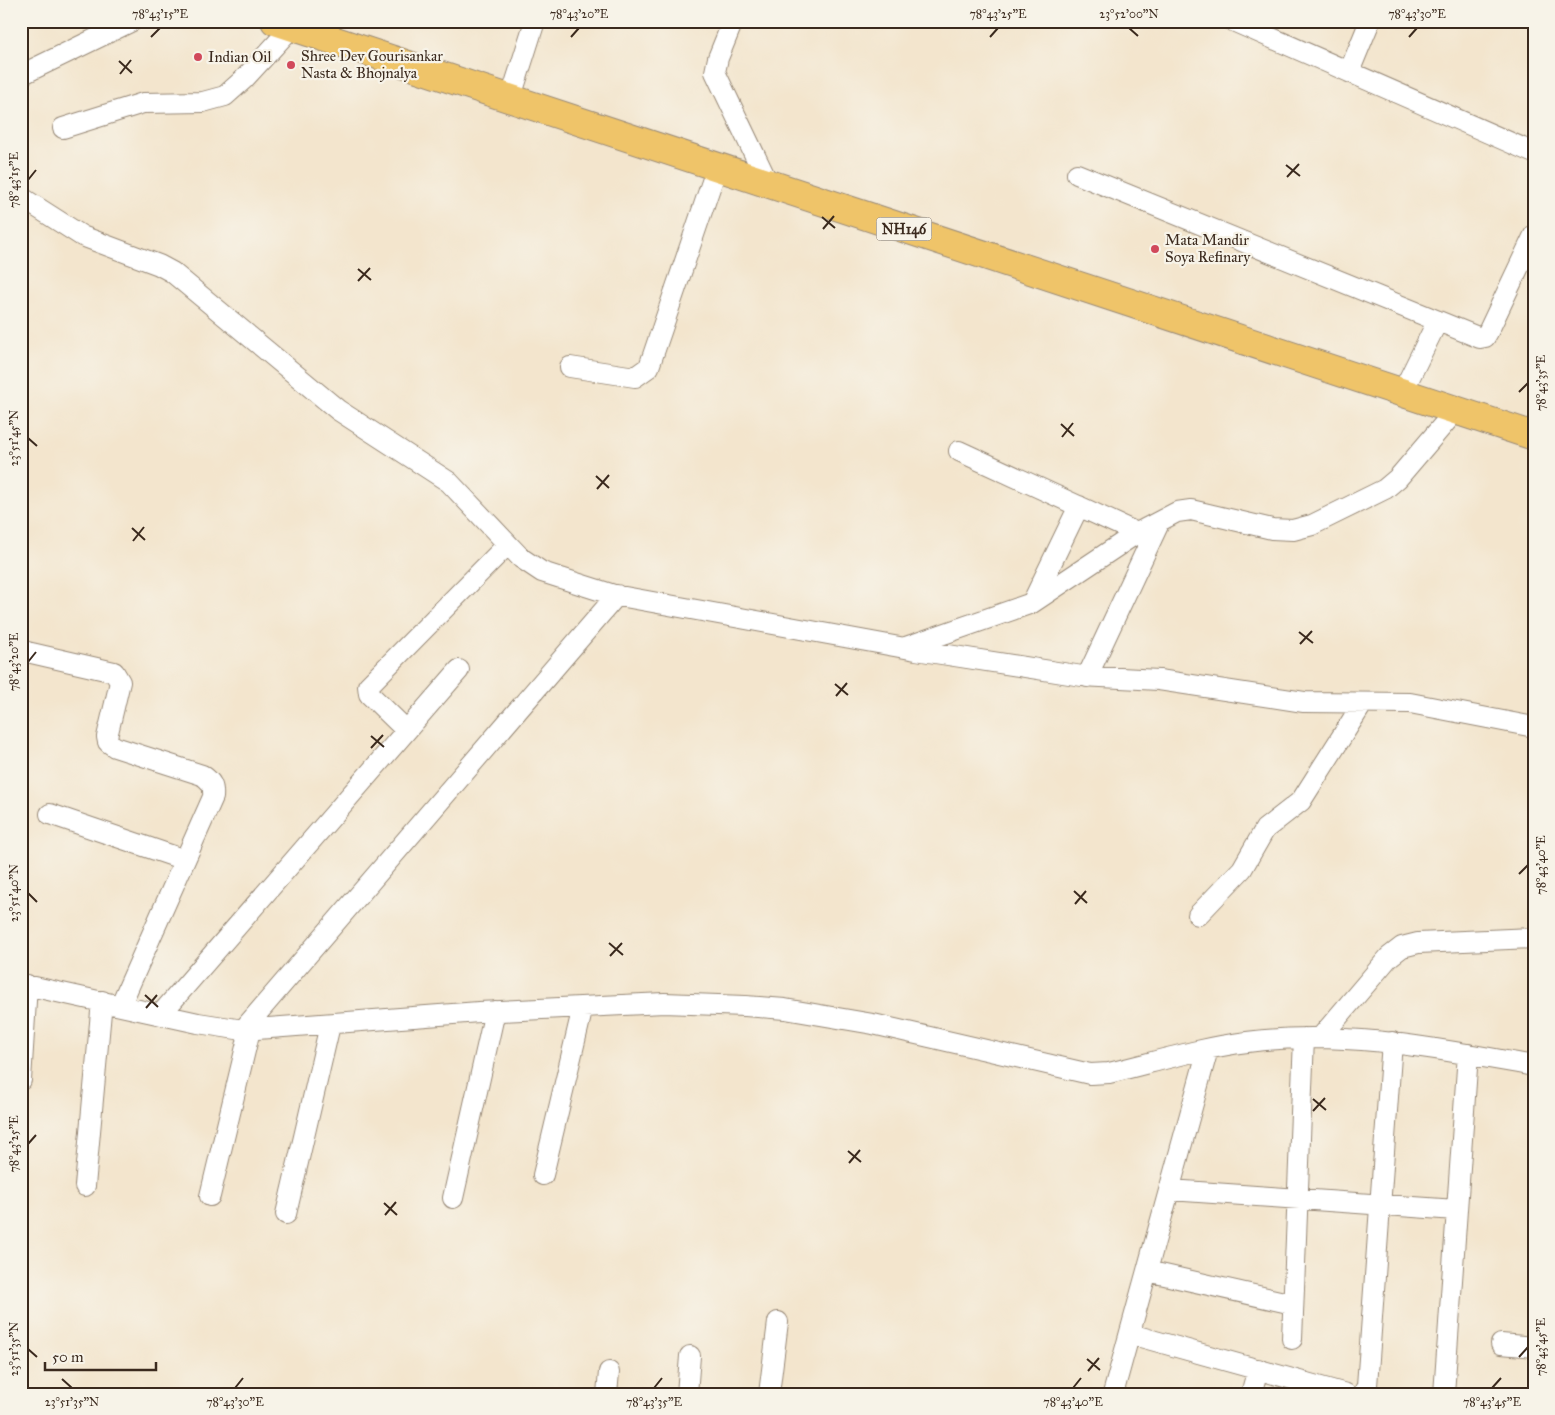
<svg xmlns="http://www.w3.org/2000/svg" width="1555" height="1415" font-family="'IM FELL Great Primer',serif">
	<style>
		.lines { fill: none; stroke-linecap: round; stroke-linejoin: round }
		.minor-casing { stroke: #978876; stroke-width: 22 }
		.highway-casing { stroke: #978876; stroke-width: 30 }
		.minor { stroke: #fff; stroke-width: 20 }
		.highway { stroke: #efc469; stroke-width: 28 }
		.ticks { fill: none; stroke: #3b2a1e; stroke-width: 2 }
		.poi-dot { fill: #d1495b; stroke: #f7f3e8; stroke-width: 2 }
		.labels { text-anchor: middle; stroke-width: 4.5; stroke-linejoin: round; paint-order: stroke }
		.shield { fill: #f7f3e8; stroke: #73665b; stroke-width: 1 }
		.shield-label { font-size: 14px; font-weight: bold; fill: #3b2a1e }
		.poi-label { font-size: 15px; fill: #3b2a1e; stroke: #f7f3e8; text-anchor: start }
		.neatline { fill: none; stroke: #3b2a1e; stroke-width: 2 }
		.ticks-label { font-size: 12px; text-anchor: middle; fill: #3b2a1e }
	</style>
	<rect width="100%" height="100%" fill="#f7f3e8"/>
	<filter id="ink" filterUnits="userSpaceOnUse"><feTurbulence type="fractalNoise" baseFrequency=".02" numOctaves="2"/><feDisplacementMap in="SourceGraphic" scale="10" xChannelSelector="R" yChannelSelector="G"/><feConvolveMatrix kernelMatrix="1 2 1 2 8 2 1 2 1" color-interpolation-filters="sRGB"/></filter>
	<filter id="wash" filterUnits="userSpaceOnUse"><feTurbulence type="fractalNoise" baseFrequency=".0096" numOctaves="4" result="noise"/><feDisplacementMap in="SourceGraphic" scale="20" xChannelSelector="R" yChannelSelector="G"/><feGaussianBlur stdDeviation="1.12" result="paint"/><feColorMatrix in="noise" values="0 0 0 0 0 0 0 0 0 0 0 0 0 0 0 0 0 1.4 0 .05"/><feComposite in="paint" operator="in"/></filter>
	<g filter="url(#wash)">
		<rect width="100%" height="100%" fill="#f3e5cd"/>
	</g>
	<g filter="url(#ink)">
		<g class="lines">
			<defs>
				<path id="minor" d="M733 21 718 58 715 72 769 185
					M1233 21 1534 153
					M1349 72 1370 21
					M21 75 132 21
					M511 97 535 21
					M63 128 143 103 203 102 225 96 244 79 292 27
					M1077 174 1480 338 1485 337 1488 332 1534 235
					M21 197 82 236 159 265 172 272 338 410 449 482 521 558 542 572 614 595 916 650 1082 676 1159 680 1304 702 1410 703 1534 727
					M570 367 635 377 649 367 717 167
					M1402 393 1437 322
					M959 451 1137 533
					M1032 603 1079 506
					M906 647 1032 603 1137 533 1177 512 1191 510 1272 529 1293 530 1312 525 1385 489 1398 478 1456 410
					M21 649 27 652 114 672 120 682 107 737 108 742 115 747 202 775C211 781 214 786 213 797L121 1004
					M1087 677 1160 521
					M406 730 369 694 368 686 508 544
					M50 814 185 860
					M1198 915 1242 869 1265 829 1301 801 1363 703
					M21 984 198 1023 243 1030 479 1012 664 1003 745 1006 785 1009 873 1024 1090 1074 1109 1073C1155 1062 1200 1048 1247 1042 1344 1029 1439 1049 1534 1066
					M161 1014 459 670
					M243 1030 617 595
					M1321 1037 1389 957 1402 947 1418 943 1534 938
					M21 1080 27 985
					M543 1175 583 1007
					M85 1186 102 1001
					M1170 1190 1456 1210
					M210 1196 250 1030
					M453 1198 495 1011
					M286 1214 330 1025
					M1147 1271 1293 1304
					M1130 1334 1346 1394
					M1292 1339 1304 1038
					M1501 1344 1534 1347
					M607 1394 609 1372
					M687 1394 690 1356
					M769 1394 778 1322
					M1113 1394 1208 1049
					M1251 1394 1258 1369
					M1363 1394 1367 1386 1392 1042
					M1444 1394 1468 1054"/>
				<path id="highway" d="M275 21 1534 436"/>
			</defs>
			<use href="#minor" class="minor-casing"/>
			<use href="#highway" class="highway-casing"/>
			<use href="#minor" class="minor"/>
			<use href="#highway" class="highway"/>
		</g>
	</g>
	<path class="ticks" d="M1129 28 1138 36M151 37 160 28M571 37 579 28M990 37 998 28M1409 37 1417 28M119 61 132 73M120 74 131 60M1286 165 1300 176M1287 177 1299 164M28 180 36 170M822 217 835 228M823 229 834 216M358 269 371 280M358 281 370 268M1519 392 1528 383M1061 424 1074 436M1062 437 1073 423M28 438 37 446M596 476 609 488M597 489 609 475M132 528 145 540M133 541 144 527M1299 632 1313 643M1300 644 1312 631M28 662 36 652M835 684 848 695M836 696 847 683M371 736 384 747M371 748 383 735M1519 874 1528 865M1074 891 1087 903M28 893 37 902M1075 904 1086 891M609 943 623 955M610 956 622 943M145 995 158 1007M146 1008 157 995M1313 1099 1326 1110M1313 1111 1325 1098M28 1144 36 1135M848 1151 861 1162M849 1163 860 1150M384 1203 397 1215M385 1215 396 1202M28 1349 37 1357M1519 1357 1528 1347M1087 1359 1100 1370M1088 1371 1099 1358M62 1379 72 1388M235 1388 243 1378M654 1388 662 1378M1073 1388 1081 1378M1492 1388 1501 1378"/>
	<g class="poi-dot">
		<circle cx="198" cy="57" r="5"/>
		<circle cx="291" cy="65" r="5"/>
		<circle cx="1155" cy="249" r="5"/>
	</g>
	<g class="labels">
		<rect class="shield" x="876.5" y="217.5" width="55" height="23" rx="4"/>
		<g class="shield-label">
			<text x="904" y="234">NH146</text>
		</g>
		<g class="poi-label">
			<text x="301" y="61">Shree Dev Gourisankar<tspan x="301" dy="17">Nasta &amp; Bhojnalya</tspan></text>
			<text x="208" y="62">Indian Oil</text>
			<text x="1165" y="245">Mata Mandir<tspan x="1165" dy="17">Soya Refinary</tspan></text>
		</g>
	</g>
	<rect width="1555" height="1415" fill="none" stroke="#f7f3e8" stroke-width="55"/>
	<path d="M45 1362v8h111v-8" fill="none" stroke="#3b2a1e" stroke-width="2.5"/>
	<text x="52" y="1362" font-size="15" fill="#3b2a1e" stroke="#f7f3e8" stroke-width="4" paint-order="stroke">50 m</text>
	<rect x="28" y="28" width="1500" height="1360" class="neatline"/>
	<g class="ticks-label">
		<text x="160" y="18">78°43'15"E</text>
		<text x="579" y="18">78°43'20"E</text>
		<text x="998" y="18">78°43'25"E</text>
		<text x="1129" y="18">23°52'00"N</text>
		<text x="1417" y="18">78°43'30"E</text>
		<text transform="translate(14 180) rotate(-90)" y="4">78°43'15"E</text>
		<text transform="translate(1541 383) rotate(-90)" y="4">78°43'35"E</text>
		<text transform="translate(14 438) rotate(-90)" y="4">23°51'45"N</text>
		<text transform="translate(14 662) rotate(-90)" y="4">78°43'20"E</text>
		<text transform="translate(1541 865) rotate(-90)" y="4">78°43'40"E</text>
		<text transform="translate(14 893) rotate(-90)" y="4">23°51'40"N</text>
		<text transform="translate(14 1144) rotate(-90)" y="4">78°43'25"E</text>
		<text transform="translate(1541 1347) rotate(-90)" y="4">78°43'45"E</text>
		<text transform="translate(14 1349) rotate(-90)" y="4">23°51'35"N</text>
		<text x="72" y="1406">23°51'35"N</text>
		<text x="235" y="1406">78°43'30"E</text>
		<text x="654" y="1406">78°43'35"E</text>
		<text x="1073" y="1406">78°43'40"E</text>
		<text x="1492" y="1406">78°43'45"E</text>
	</g>
</svg>
